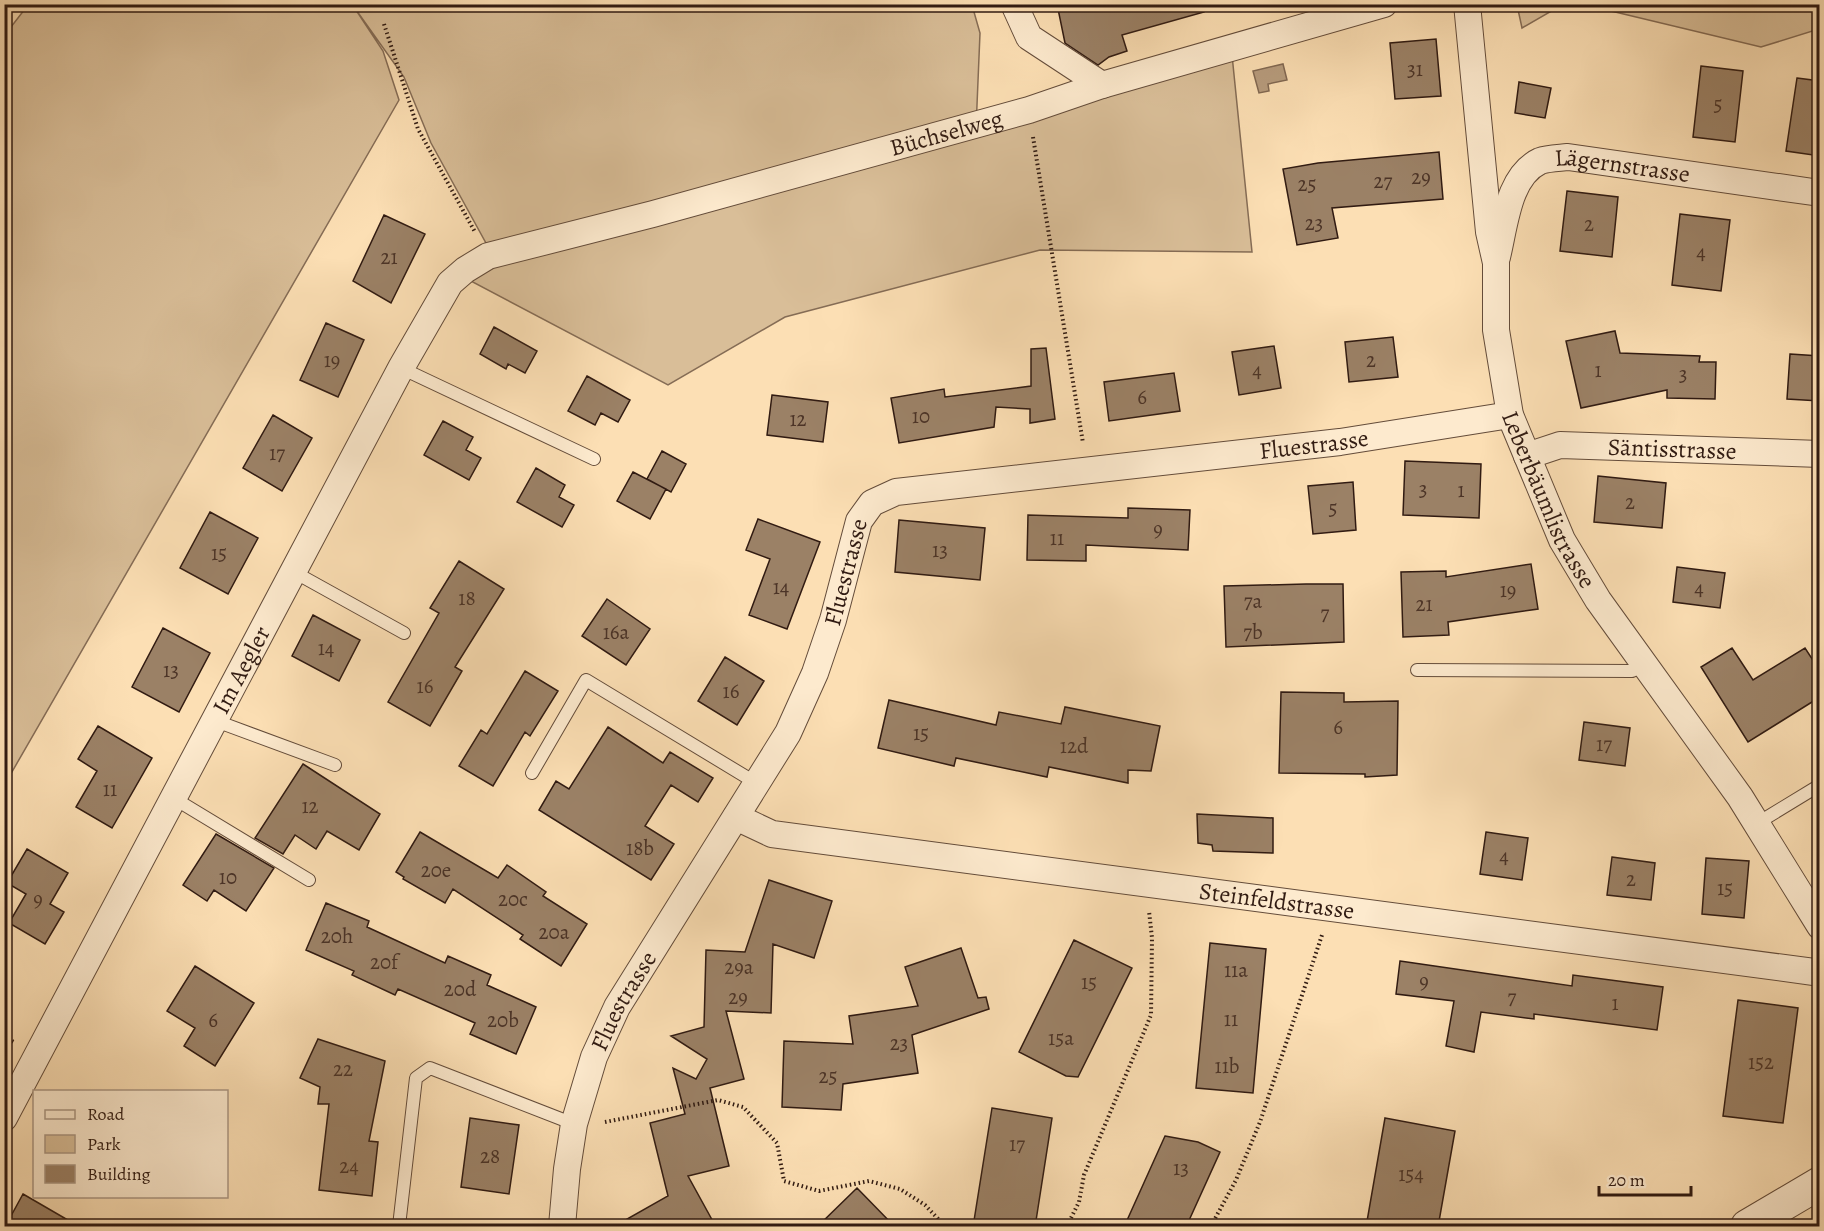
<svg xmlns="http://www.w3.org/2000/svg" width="1824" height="1231" font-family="Alegreya,serif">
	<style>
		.green { fill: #d9be98; stroke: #856c55; stroke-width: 1.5 }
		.water { fill: #b79c7d; stroke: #816852; stroke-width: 1.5 }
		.building { fill: #9b8166; stroke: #311b12; stroke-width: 1.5 }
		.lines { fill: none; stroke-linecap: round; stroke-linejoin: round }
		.service-casing { stroke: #644c3a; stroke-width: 14 }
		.minor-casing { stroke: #644c3a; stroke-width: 28 }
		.tertiary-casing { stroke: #644c3a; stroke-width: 34 }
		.path { stroke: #311b12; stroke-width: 4; stroke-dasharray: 1.5 3; stroke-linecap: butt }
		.service { stroke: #fdeace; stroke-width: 12 }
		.minor { stroke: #fdeace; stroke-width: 26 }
		.tertiary { stroke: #fdeace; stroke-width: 32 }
		.labels { text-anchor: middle; stroke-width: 4.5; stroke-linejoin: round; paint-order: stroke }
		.number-label { font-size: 21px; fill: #4c3427 }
		.street-label { font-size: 24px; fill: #311b12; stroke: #fdeace }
	</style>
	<rect width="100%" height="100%" fill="#fcdfb4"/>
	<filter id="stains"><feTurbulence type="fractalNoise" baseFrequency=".00333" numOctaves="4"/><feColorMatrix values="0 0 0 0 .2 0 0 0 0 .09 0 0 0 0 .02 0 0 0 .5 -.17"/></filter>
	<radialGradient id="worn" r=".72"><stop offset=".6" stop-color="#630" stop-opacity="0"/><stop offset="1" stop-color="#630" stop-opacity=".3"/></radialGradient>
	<path class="green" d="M28 5H972L980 33 976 129 1232 55 1252 252 1040 250 785 317 668 385 467 279 487 245 431 143 404 77 354 7 383 51 399 100 5 784 4 36Z
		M1517 5V4L1562 5 1522 28Z
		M1586 5H1819V29L1761 47Z"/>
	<path class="water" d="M1283 64 1287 80 1268 84 1269 91 1259 93 1253 71Z"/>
	<path class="building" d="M1057 4H1203L1204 12 1122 35 1127 51 1109 57 1098 65 1065 43Z
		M1436 39 1441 96 1395 99 1390 43Z
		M1701 66 1743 71 1735 142 1693 137Z
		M1797 78 1820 81V156L1786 151Z
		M1519 82 1551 88 1545 118 1515 113Z
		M1439 152 1443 199 1332 208 1338 238 1297 245 1283 169 1318 163Z
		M1567 191 1618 197 1612 257 1560 251Z
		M1680 214 1730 220 1721 291 1672 285Z
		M384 215 425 234 391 303 353 281Z
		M326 323 364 340 338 397 300 380Z
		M494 327 537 351 525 373 508 364 506 369 480 354Z
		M1615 331 1620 353 1700 356 1699 362H1716L1715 399 1667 398V390L1581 408 1566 341Z
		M1393 337 1398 377 1349 382 1345 342Z
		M1274 346 1281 388 1239 395 1232 352Z
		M1046 348 1055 419 1030 423V409L996 407 994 427 899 443 891 398 944 389 945 397 1031 386V349Z
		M1790 354 1820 356V401L1787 399Z
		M1174 373 1180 411 1109 421 1104 382Z
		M587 376 630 400 618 422 601 413 595 425 568 411Z
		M772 395 828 402 823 442 767 435Z
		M273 415 312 438 282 491 243 468Z
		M443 421 473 437 466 450 481 458 469 480 424 455Z
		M662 451 686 464 671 492 647 479Z
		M1405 461 1481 464 1479 518 1403 515Z
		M536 468 565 485 559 497 574 505 562 527 517 502Z
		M633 472 666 489 650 519 617 501Z
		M1598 476 1666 483 1662 528 1594 522Z
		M1353 482 1356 530 1313 534 1308 486Z
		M1128 508 1190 510 1188 550 1086 545V561L1027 560 1028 515 1128 518Z
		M210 512 258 538 228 594 180 568Z
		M758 519 820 542 787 629 749 615 770 559 746 550Z
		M899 520 985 528 980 580 895 572Z
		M459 561 504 589 455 667 462 671 430 726 388 702 439 613 430 608Z
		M1531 564 1538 609 1448 622 1449 635 1403 637 1401 572 1446 571V577Z
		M1677 567 1725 573 1720 608 1673 602Z
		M1306 584H1343L1344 642 1226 647 1224 586Z
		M607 599 650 629 626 665 582 636Z
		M313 615 360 640 339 681 292 656Z
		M163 628 210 653 179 712 132 687Z
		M1732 648 1753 680 1805 648 1820 671V697L1748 742 1701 667Z
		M725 657 764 681 737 725 698 701Z
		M525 671 558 691 530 736 525 732 493 786 459 766 481 730 487 734Z
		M1281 692 1344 693V702L1398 701 1397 775 1365 777V774L1279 773Z
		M889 700 996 725 999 712 1061 724 1065 707 1160 726 1151 771 1128 770V783L1049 767 1047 777 956 758 954 766 878 748Z
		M1584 722 1630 728 1625 766 1579 760Z
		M98 726 152 758 112 828 76 807 97 771 78 759Z
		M608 727 663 763 670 752 713 778 698 802 671 785 645 826 674 844 651 880 539 810 556 781 569 789Z
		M303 764 380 814 359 850 327 831 316 849 295 835 283 854 255 838Z
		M1197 814 1273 818V853L1213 851 1212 845 1198 843Z
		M420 832 498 878 507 865 546 892 543 896 587 924 561 966 520 939 523 935 453 889 445 903 403 879 404 877 396 872Z
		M1486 832 1528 838 1522 880 1480 874Z
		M216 834 274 868 246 911 214 890 207 901 183 885Z
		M27 849 68 873 50 904 64 912 45 944 9 923 26 894 7 883Z
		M1612 857 1655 863 1651 900 1607 895Z
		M1706 858 1749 861 1744 918 1702 914Z
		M769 880 832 901 814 958 773 944 771 1013 726 1011 744 1079 710 1088 729 1166 688 1176 716 1227H613L668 1196 650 1123 685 1114 673 1068 696 1079 707 1059 671 1036 704 1027 706 950 745 952Z
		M326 903 369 921 367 927 445 963 448 956 491 975 487 985 536 1007 516 1054 470 1034 475 1023 398 989 395 995 352 975 354 971 306 950Z
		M1074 940 1132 968 1078 1077 1066 1076 1019 1052Z
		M1210 943 1266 949 1253 1093 1196 1088Z
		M961 948 978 998 986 997 989 1009 912 1035 918 1073 843 1084 841 1110 782 1107 784 1041 853 1044 849 1016 918 1006 905 967Z
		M1400 961 1572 986 1573 975 1663 987 1657 1030 1534 1014V1019L1481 1012 1474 1052 1446 1046 1454 1001 1396 994Z
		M195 966 254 1003 215 1066 184 1046 195 1028 167 1011Z
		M1738 1000 1798 1008 1783 1123 1723 1116Z
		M318 1039 385 1061 369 1141 378 1142 372 1196 319 1190 329 1104H318L320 1087 300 1078Z
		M992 1108 1052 1118 1035 1227H973Z
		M470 1118 519 1125 509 1194 461 1187Z
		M1385 1118 1455 1131 1438 1227H1366Z
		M1165 1136 1198 1142 1220 1152 1186 1227H1124Z
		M857 1188 895 1227H817Z
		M23 1194 80 1227H5Z"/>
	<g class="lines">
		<defs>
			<path id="service" d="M401 368 594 459
				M294 572 404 633
				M1417 670 1632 671 1644 666
				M216 721 335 765
				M532 773 586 680 758 784
				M175 799 309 880
				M1756 824 1820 785
				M399 1226 416 1078 430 1068 574 1124"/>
			<g id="minor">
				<path d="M1014 4 1029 37 1102 85"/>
				<path id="s1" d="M1467 4 1489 232 1496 263V330L1510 415 1562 540 1598 600 1740 797 1820 926"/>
				<path id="s2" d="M1497 257C1505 225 1508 176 1540 161 1548 158 1560 158 1568 157L1820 193"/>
				<path id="s3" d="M1527 456 1560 445 1820 454"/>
				<path id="s4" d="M736 817 772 834 1814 972 1820 971"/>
				<path id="s5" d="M4 1118 401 368 450 283 465 270 488 256 653 214 1029 110 1102 85 1384 4"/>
				<path id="s6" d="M562 1226 567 1169 574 1124 594 1057 617 1007 788 733 815 673 833 620 859 521 872 503 896 492 1340 442 1510 415"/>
			</g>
			<path id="tertiary" d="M1747 1226 1820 1183"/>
		</defs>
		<use href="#service" class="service-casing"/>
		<use href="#minor" class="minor-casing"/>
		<use href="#tertiary" class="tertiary-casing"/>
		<path class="path" d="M384 24 418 129 475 232
			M1033 137 1083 443
			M4 1037 14 1042
			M605 1122 718 1100 743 1107 777 1143 784 1181 819 1191 869 1181 900 1189 925 1205 945 1226
			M1067 1226 1079 1202 1084 1175 1151 1015 1152 938 1149 911
			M1211 1226 1236 1180 1260 1122 1322 935"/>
		<use href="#service" class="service"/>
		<use href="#minor" class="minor"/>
		<use href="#tertiary" class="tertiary"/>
	</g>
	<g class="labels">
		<g class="number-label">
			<text x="1415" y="76">31</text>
			<text x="1718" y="111">5</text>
			<text x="1421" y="184">29</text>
			<text x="1383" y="188">27</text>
			<text x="1307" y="191">25</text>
			<text x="1314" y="230">23</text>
			<text x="1589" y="231">2</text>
			<text x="1701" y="259">4</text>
			<text x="389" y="264">21</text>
			<text x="332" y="367">19</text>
			<text x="1371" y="367">2</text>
			<text x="1257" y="377">4</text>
			<text x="1598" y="377">1</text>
			<text x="1683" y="381">3</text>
			<text x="1142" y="404">6</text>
			<text x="921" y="423">10</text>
			<text x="798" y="426">12</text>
			<text x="277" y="460">17</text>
			<text x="1423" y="496">3</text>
			<text x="1461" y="497">1</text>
			<text x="1630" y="509">2</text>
			<text x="1333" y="515">5</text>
			<text x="1158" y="536">9</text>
			<text x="1057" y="545">11</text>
			<text x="940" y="557">13</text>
			<text x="219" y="560">15</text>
			<text x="781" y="594">14</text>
			<text x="1699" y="595">4</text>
			<text x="1508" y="597">19</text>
			<text x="467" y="605">18</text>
			<text x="1253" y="608">7a</text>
			<text x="1424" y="611">21</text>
			<text x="1325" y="620">7</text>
			<text x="616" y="639">16a</text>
			<text x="1253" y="639">7b</text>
			<text x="326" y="655">14</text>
			<text x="171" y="677">13</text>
			<text x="425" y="693">16</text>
			<text x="731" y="698">16</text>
			<text x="1338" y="734">6</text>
			<text x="921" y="740">15</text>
			<text x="1604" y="751">17</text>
			<text x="1074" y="753">12d</text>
			<text x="110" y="796">11</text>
			<text x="310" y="813">12</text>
			<text x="640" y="855">18b</text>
			<text x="1504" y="863">4</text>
			<text x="436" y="877">20e</text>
			<text x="228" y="884">10</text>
			<text x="1631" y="886">2</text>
			<text x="1725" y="895">15</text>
			<text x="38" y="906">9</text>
			<text x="513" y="906">20c</text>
			<text x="554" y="939">20a</text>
			<text x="337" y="943">20h</text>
			<text x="384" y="969">20f</text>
			<text x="739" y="974">29a</text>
			<text x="1236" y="977">11a</text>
			<text x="1424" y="988">9</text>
			<text x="1089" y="989">15</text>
			<text x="460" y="996">20d</text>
			<text x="738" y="1004">29</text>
			<text x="1512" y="1004">7</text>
			<text x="1615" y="1010">1</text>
			<text x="1231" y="1026">11</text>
			<text x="213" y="1027">6</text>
			<text x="503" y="1027">20b</text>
			<text x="1061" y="1045">15a</text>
			<text x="899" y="1050">23</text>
			<text x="1761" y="1069">152</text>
			<text x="1227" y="1073">11b</text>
			<text x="343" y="1076">22</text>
			<text x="828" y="1083">25</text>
			<text x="1017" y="1151">17</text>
			<text x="490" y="1163">28</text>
			<text x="349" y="1173">24</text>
			<text x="1181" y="1175">13</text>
			<text x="1411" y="1181">154</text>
		</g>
		<g class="street-label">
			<text dy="8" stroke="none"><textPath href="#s5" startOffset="1468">Büchselweg</textPath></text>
			<text dy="8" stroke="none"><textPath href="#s2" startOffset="192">Lägernstrasse</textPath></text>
			<text dy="8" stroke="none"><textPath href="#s6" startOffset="1244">Fluestrasse</textPath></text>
			<text dy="8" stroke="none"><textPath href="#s3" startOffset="147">Säntisstrasse</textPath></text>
			<text dy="8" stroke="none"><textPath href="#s1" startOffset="507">Leberbäumlistrasse</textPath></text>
			<text dy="8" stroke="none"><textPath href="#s6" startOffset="722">Fluestrasse</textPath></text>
			<text dy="8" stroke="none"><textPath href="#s5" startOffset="507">Im Aegler</textPath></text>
			<text dy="8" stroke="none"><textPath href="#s4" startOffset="549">Steinfeldstrasse</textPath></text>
			<text dy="8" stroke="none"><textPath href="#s6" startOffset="236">Fluestrasse</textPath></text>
		</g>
	</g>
	<rect width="1824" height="1231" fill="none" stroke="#fcdfb4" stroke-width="24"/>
	<rect x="6" y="6" width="1812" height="1219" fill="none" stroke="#311b12" stroke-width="3"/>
	<rect x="12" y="12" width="1800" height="1207" fill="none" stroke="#311b12" stroke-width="1.5"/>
	<rect x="33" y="1090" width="195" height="108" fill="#fdeace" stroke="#ab9783" stroke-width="1.5"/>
	<rect x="45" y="1110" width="30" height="9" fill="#fdeace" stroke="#ab9783" stroke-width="1.5"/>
	<text x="87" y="1120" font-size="18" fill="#311b12">Road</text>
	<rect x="45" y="1135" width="30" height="18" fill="#d9be98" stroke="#ab9783" stroke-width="1.5"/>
	<text x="87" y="1150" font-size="18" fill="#311b12">Park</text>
	<rect x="45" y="1165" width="30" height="18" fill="#9b8166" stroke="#ab9783" stroke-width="1.5"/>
	<text x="87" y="1180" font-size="18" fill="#311b12">Building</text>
	<path d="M1599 1186v9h92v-9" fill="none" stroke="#311b12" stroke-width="3"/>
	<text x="1608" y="1186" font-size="18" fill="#311b12" stroke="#fdeace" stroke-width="4.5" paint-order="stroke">20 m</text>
	<rect width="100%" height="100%" filter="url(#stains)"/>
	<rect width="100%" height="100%" fill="url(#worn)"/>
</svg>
